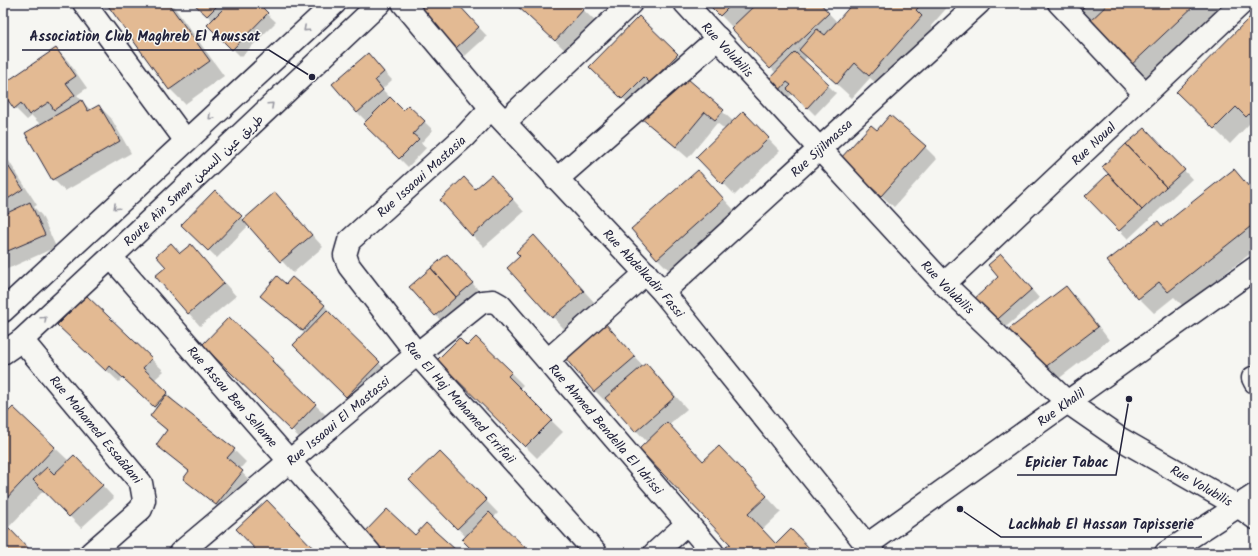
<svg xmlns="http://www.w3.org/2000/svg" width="1258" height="556" font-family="Kalam,'Playpen Sans Arabic',sans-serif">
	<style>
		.shadow { fill: #0003 }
		.building { fill: #e3ba93; stroke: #22223b }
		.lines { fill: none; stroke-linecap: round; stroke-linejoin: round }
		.street-casing { stroke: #22223b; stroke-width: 25 }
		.secondary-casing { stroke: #22223b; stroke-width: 25 }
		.street { stroke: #f6f6f2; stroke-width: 22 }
		.secondary { stroke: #f6f6f2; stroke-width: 22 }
		.oneway { stroke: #9797a0 }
		.labels { text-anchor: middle; stroke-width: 3; stroke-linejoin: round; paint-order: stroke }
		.street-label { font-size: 13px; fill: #22223b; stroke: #f6f6f2 }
		.leader { fill: none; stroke: #22223b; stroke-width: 1.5 }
		.callout-dot { fill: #22223b; stroke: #f6f6f2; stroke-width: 1.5 }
		.callout-label { font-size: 14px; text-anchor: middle; font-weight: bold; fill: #22223b; stroke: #f6f6f2; stroke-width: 3; stroke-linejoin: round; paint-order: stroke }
	</style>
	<rect width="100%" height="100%" fill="#f6f6f2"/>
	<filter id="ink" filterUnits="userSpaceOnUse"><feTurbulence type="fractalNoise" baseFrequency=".025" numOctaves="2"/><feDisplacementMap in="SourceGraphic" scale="8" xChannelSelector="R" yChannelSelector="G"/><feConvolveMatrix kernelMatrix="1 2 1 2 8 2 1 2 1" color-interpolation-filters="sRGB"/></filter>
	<g filter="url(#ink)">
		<path class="shadow" d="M108 3H171L224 76 185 104 170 89Z
			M194 3H256L276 22 241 57 209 25 213 21Z
			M415 3H456L487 36 465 56Z
			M576 3 596 22 567 52 528 15Z
			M709 3H819L837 22 854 3H951L931 26 937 32 885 90 870 78 852 98 807 57 803 61 836 93 815 115 793 93 786 100 767 82 776 73Z
			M1074 3H1228L1145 81Z
			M1255 14V124L1252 121 1230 144 1193 108Z
			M56 49 68 61 87 88 77 95 91 111 99 106 111 118 131 153 65 191 53 179 41 125 32 116 27 120 15 108 3 91V86Z
			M368 54 392 80 382 89 403 111 408 106 433 130 421 143 426 148 408 167 365 124 372 118 370 116 366 121 357 112Z
			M677 55 689 67 635 110 591 67Z
			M688 81 734 122 743 113 780 151 735 195 698 157 726 130 717 123 688 158 642 118Z
			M877 132 925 147 937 159 894 207 854 171Z
			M1153 137 1192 179 1128 239 1087 196 1116 182Z
			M3 152 37 205 34 207 42 216 56 247 3 271Z
			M1234 170 1255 192V250L1183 306 1174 297 1154 313 1139 298 1163 227Z
			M698 171 736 212 669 270 657 258Z
			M503 188 524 212 484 247 472 235 476 190Z
			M215 192 244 220 275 194 323 247 293 273 249 225 217 258 183 225Z
			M171 244 181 254 191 245 236 296 200 326 157 277 168 268Z
			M546 249 595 303 565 330 509 268 521 256Z
			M455 263 480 292 444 323 435 315Z
			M1009 263 1039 298 1000 332 992 324 1000 278Z
			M286 285 324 305 332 314 331 316 391 375 359 408 306 357 305 334 270 304Z
			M1066 287 1078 299 1109 340 1053 383 1041 371Z
			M86 297 164 371 154 380 179 406 234 450 246 462 239 470 254 484 228 516 185 479 190 473 157 444 167 431 151 416 156 409 123 377 119 382 71 337Z
			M605 324 643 366 646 364 658 376 687 409 668 425 704 462H735L781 512 762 530 776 545 813 553H732L731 544 647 442 609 401 607 403 595 391 566 358Z
			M476 338 523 385 519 389 563 432 537 458 438 360 467 347Z
			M216 357 273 360 285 372 283 374 328 417 304 442Z
			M13 408 69 461 86 468 114 498 81 528 44 490 8 528 32 553H3V410L7 415Z
			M451 464 498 513 493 518 530 553H476L466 537 411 480Z"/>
		<path class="building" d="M106 3H168L210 61 169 90Z
			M193 3H220L207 16Z
			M229 3H258L268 13 232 50 207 25Z
			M414 3H457L479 27 456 48Z
			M514 3H578L584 9 555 41Z
			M707 3H733L720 16Z
			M737 3H749L743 9Z
			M757 3H820L829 13 770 69 731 28Z
			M853 3H923L916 10 922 16 869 76 855 63 837 84 799 50 817 29 825 35Z
			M1072 3H1088L1080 11Z
			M1109 3H1197L1129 67 1087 24Z
			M1255 12V108L1246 117 1236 107 1214 129 1176 92Z
			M639 16 678 54 650 83 644 77 622 99 589 67Z
			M56 48 76 76 66 83 75 95 54 110 49 102 29 115 21 103 14 109 3 93V84Z
			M795 52 829 84 807 108 787 89 791 85 787 82 777 93 766 82Z
			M368 53 384 72 375 80 383 90 357 113 332 84Z
			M688 79 724 110 715 120 705 112 676 147 641 118Z
			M390 97 403 110 408 105 425 121 413 134 419 139 399 159 363 124Z
			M82 100 88 111 99 105 120 141 52 180 25 133Z
			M743 111 769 138 722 184 696 157Z
			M890 115 926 146 881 196 840 159 871 125 877 130Z
			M1145 128 1185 170 1166 187 1126 144Z
			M1126 144 1166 187 1142 210 1102 167Z
			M3 158 23 189 3 202Z
			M1234 169 1255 194V223L1168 292 1159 282 1138 299 1107 261 1158 221 1162 226Z
			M698 170 724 199 657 259 631 229Z
			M1108 174 1142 210 1119 231 1085 196Z
			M491 175 513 199 472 236 440 200 464 177 475 189Z
			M215 190 242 216 208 251 181 225Z
			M275 192 312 235 280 262 243 220Z
			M30 202 45 235 3 253V215Z
			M534 235 584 291 552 318 507 268 520 256 516 252Z
			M171 243 180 253 191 244 224 283 188 314 155 276 166 267 156 256Z
			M447 254 473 283 456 297 431 268Z
			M1001 254 1032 289 991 325 971 302 998 277 988 265Z
			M431 268 456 297 435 316 409 287Z
			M277 276 286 284 292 277 325 305 303 331 260 296Z
			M1066 286 1098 327 1040 371 1008 330Z
			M86 295 152 358 143 368 168 392 154 407 110 366 106 371 57 325Z
			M327 310 380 362 346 397 293 345Z
			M229 317 274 359 272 361 316 404 291 431 202 345Z
			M605 323 635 357 594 392 565 358Z
			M476 337 512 372 508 376 552 420 525 447 437 360 459 338 467 346Z
			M646 363 675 397 635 432 605 398Z
			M166 395 235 449 227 458 243 471 216 505 183 479 189 471 156 445 167 430 150 416Z
			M13 407 55 447 3 502V409L7 413Z
			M667 422 703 461 719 446 767 496 748 514 776 544 791 529 814 553H731L726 547 730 544 639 449Z
			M439 451 487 500 457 529 409 480Z
			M74 455 103 485 69 517 33 480 47 467 54 474Z
			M267 500 318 553H259L236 529Z
			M387 509 415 535 426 523 456 550 453 553H385L364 533Z
			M489 512 531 553H475L462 540Z
			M8 527 32 552 3 553V531Z"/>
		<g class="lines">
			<defs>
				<g id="street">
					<path d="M84 3 186 141"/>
					<path id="s1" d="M403 3 491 108 663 292 873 553"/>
					<path id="s2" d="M685 3 944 284 1067 402 1119 438 1238 506 1255 518"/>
					<path d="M1059 3 1145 94"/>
					<path id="s3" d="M491 108 465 136 349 241 345 255 349 266 417 354 596 553"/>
					<path d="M505 122 631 3"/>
					<path d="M555 178 564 173 718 38"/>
					<path id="s4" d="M111 257 370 553"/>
					<path id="s5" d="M944 284 1242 3"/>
					<path id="s6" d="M663 292 979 3"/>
					<path id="s7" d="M22 340 141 483 144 500 141 509 91 553"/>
					<path d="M548 360 646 273"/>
					<path d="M1253 378 1255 382"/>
					<path id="s8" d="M867 545 1255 268"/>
					<path id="s9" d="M180 553 417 354 482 302 493 301 500 305 713 553"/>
					<path d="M655 553 688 523"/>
					<path d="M1166 553 1255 495"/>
				</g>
				<path id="secondary" d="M3 311 335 3
					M3 353 22 340 111 257 380 3"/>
			</defs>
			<use href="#street" class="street-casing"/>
			<use href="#secondary" class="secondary-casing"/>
			<use href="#street" class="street"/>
			<use href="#secondary" class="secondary"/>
		</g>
		<defs><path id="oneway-chevron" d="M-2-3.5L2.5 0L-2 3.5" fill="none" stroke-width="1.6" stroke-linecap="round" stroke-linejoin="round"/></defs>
		<g class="oneway">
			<use href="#oneway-chevron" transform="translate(306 29) rotate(138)"/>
			<use href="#oneway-chevron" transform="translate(271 105) rotate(-43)"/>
			<use href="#oneway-chevron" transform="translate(211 117) rotate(136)"/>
			<use href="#oneway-chevron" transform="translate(116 207) rotate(137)"/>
			<use href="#oneway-chevron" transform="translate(44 319) rotate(-43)"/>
		</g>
	</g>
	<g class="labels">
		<g class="street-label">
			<text dy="5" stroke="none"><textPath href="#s2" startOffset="63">Rue Volubilis</textPath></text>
			<text dy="5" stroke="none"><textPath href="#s5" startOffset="205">Rue Noual</textPath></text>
			<text dy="5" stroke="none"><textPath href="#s6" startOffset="214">Rue Sijilmassa</textPath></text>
			<text transform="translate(421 176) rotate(-42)" y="5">Rue Issaoui Mastasia</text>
			<text transform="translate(193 180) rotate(-43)" y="5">Route Aïn Smen طريق عين السمن</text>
			<text dy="5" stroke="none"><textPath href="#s1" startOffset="362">Rue Abdelkadir Fassi</textPath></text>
			<text dy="5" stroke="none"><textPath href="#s2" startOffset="387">Rue Volubilis</textPath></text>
			<text dy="5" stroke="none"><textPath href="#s4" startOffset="185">Rue Assou Ben Sellame</textPath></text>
			<text dy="5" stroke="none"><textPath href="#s3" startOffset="397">Rue El Haj Mohamed Errifaii</textPath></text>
			<text dy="5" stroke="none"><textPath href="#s8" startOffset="238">Rue Khalil</textPath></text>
			<text dy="5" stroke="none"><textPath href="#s9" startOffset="206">Rue Issaoui El Mastassi</textPath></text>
			<text dy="5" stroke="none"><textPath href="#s7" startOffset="116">Rue Mohamed Essaâdani</textPath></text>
			<text dy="5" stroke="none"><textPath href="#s9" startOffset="575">Rue Ahmed Bendella El Idrissi</textPath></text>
			<text dy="5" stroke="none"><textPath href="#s2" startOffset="711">Rue Volubilis</textPath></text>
		</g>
	</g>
	<path class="leader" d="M312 77L269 50H22M1129 399L1116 475H1017M960 509L1001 537H1202"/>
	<g class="callout-dot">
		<circle cx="312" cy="77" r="4"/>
		<circle cx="1129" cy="399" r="4"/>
		<circle cx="960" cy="509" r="4"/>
	</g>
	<g class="callout-label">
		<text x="145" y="41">Association Club Maghreb El Aoussat</text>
		<text x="1067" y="467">Epicier Tabac</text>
		<text x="1101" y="529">Lachhab El Hassan Tapisserie</text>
	</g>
	<rect width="1258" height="556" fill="none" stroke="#f6f6f2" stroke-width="16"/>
	<rect x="8" y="8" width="1242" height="540" fill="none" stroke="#22223b" stroke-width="1.5" filter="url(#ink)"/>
</svg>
